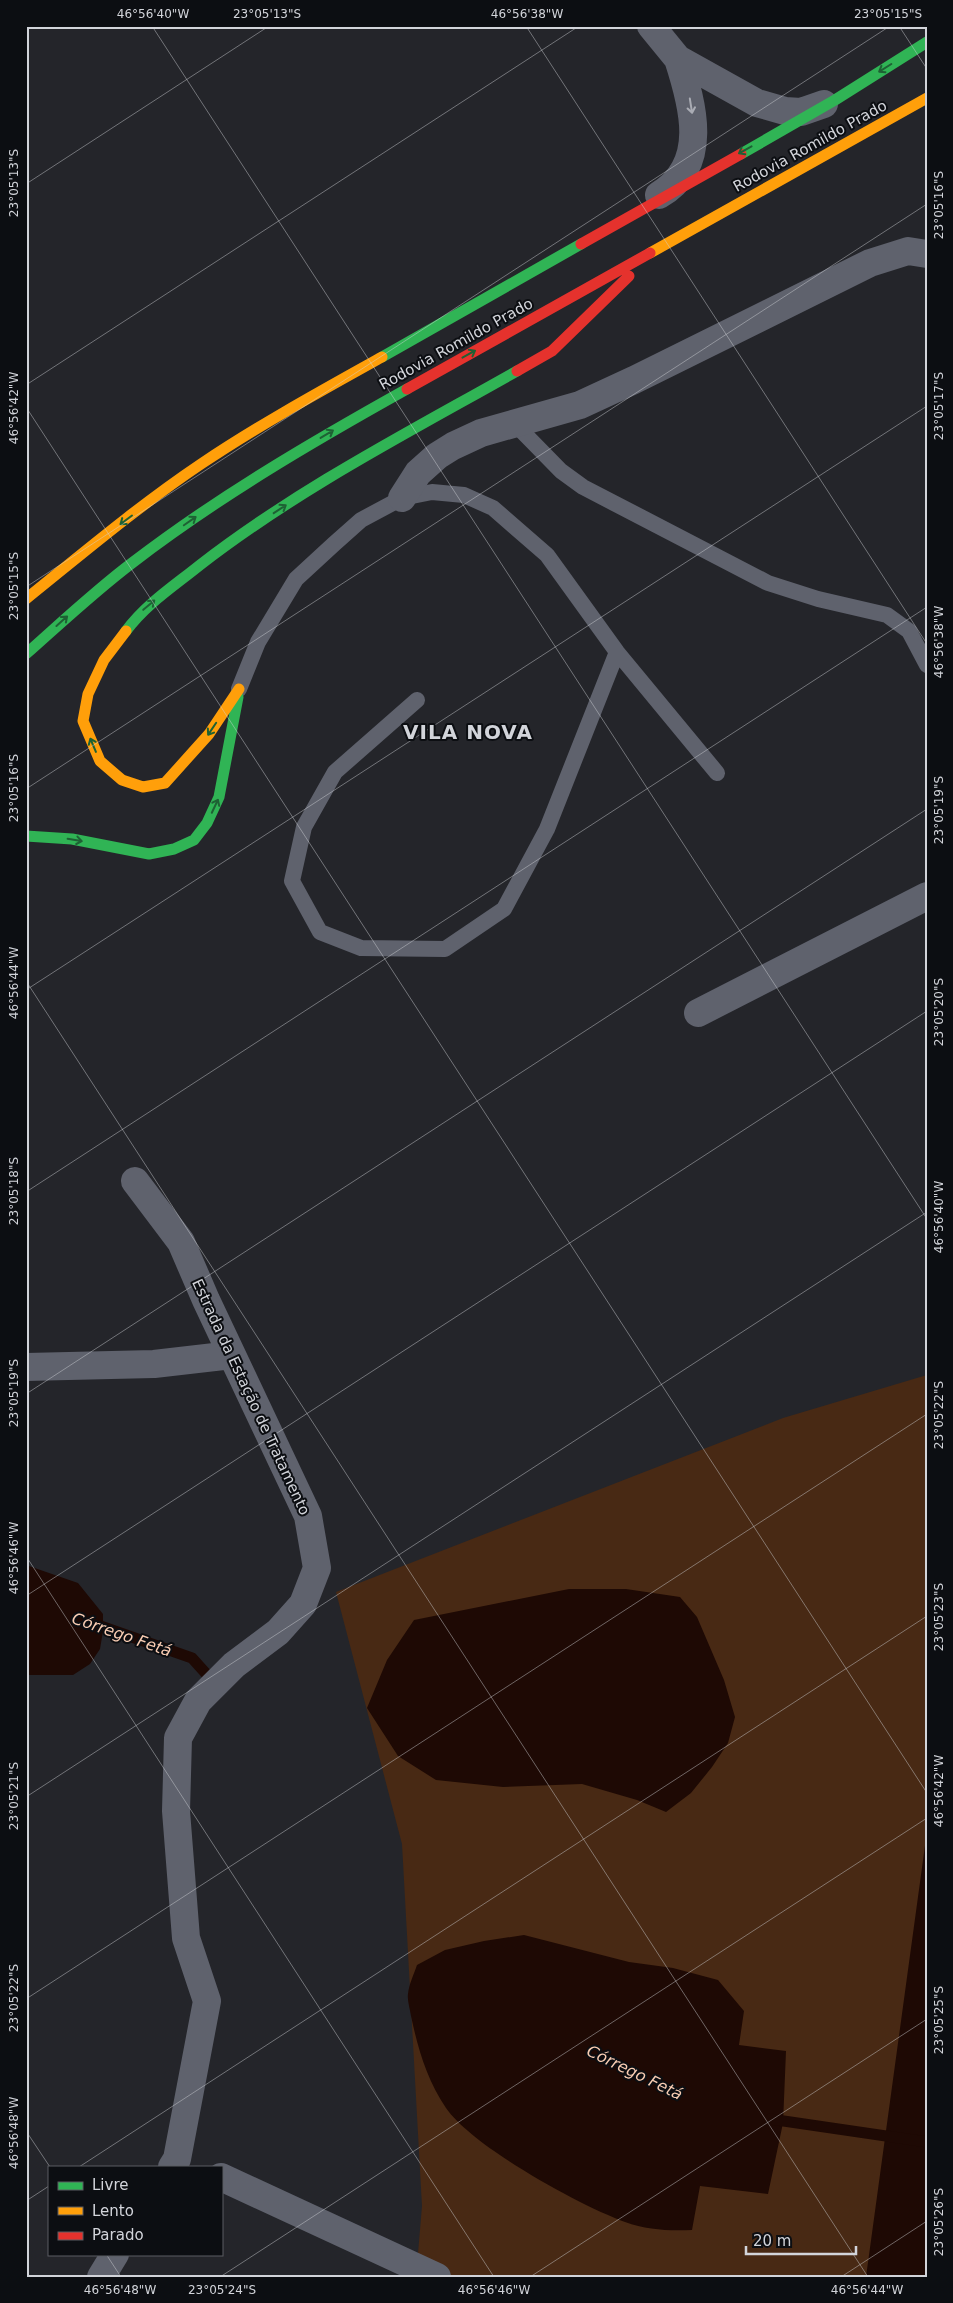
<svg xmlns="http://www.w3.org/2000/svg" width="953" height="2303" font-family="'DejaVu Sans',sans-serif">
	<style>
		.green { fill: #482914 }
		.water { fill: #1e0904 }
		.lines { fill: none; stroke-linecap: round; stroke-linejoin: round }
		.stream { stroke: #1e0904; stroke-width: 11 }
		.lane { stroke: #5f626d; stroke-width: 16 }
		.street { stroke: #5f626d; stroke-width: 28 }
		.fast { stroke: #30b455; stroke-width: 11 }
		.slow { stroke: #ff9f0a; stroke-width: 11 }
		.jam { stroke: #e5322d; stroke-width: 11 }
		.oneway { stroke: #1e6134 }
		.oneway2 { stroke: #aaacb4 }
		.ticks { fill: none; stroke: #d2d4da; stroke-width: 1; stroke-opacity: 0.45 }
		.labels { text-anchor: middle; stroke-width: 4; stroke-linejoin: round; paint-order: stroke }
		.street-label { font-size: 15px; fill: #d2d4da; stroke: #0c0e12 }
		.water-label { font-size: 16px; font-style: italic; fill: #f9cdb3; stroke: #0c0e12 }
		.district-label { font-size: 20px; font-weight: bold; letter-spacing: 1px; fill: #d2d4da; stroke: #0c0e12 }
		.neatline { fill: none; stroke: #d2d4da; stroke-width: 2 }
		.ticks-label { font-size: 12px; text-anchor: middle; fill: #d2d4da }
	</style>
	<rect width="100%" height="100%" fill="#24252a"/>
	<path class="green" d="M927 1375V2277H416L422 2206 402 1844 336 1592 783 1418Z"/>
	<path class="water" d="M26 1565 78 1583 103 1614V1631L100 1649 90 1664 73 1675H26Z
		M569 1589H626L680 1597 697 1617 724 1680 735 1717 728 1743 712 1767 691 1793 666 1812 637 1800 582 1784 503 1787 436 1780 398 1756 367 1708 387 1660 414 1620Z
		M927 1831V2277H866Z
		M524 1935 629 1962 673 1968 718 1980 744 2011 739 2045 786 2051 783 2123 768 2194 700 2186 692 2230C669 2231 647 2230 625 2222 579 2205 473 2147 446 2108 427 2080 418 2049 411 2016 410 2009 407 2000 408 1994 409 1984 414 1974 417 1965L445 1950 484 1941Z"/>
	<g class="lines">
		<path class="stream" d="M89 1622 192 1658 210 1678
			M770 2119 927 2142"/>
		<path class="lane" d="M513 422 561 471 583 487 768 583 818 599 887 615 909 631 927 665
			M239 689 258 642 296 579 334 544 361 520 402 498 432 492 464 495 493 508 547 555 617 652 717 773
			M417 700 335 772 304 827 292 881 320 932 361 948 445 949 504 909 547 829 617 652"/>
		<path class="street" d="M651 26 678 59 757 103 785 111 801 112 824 104
			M659 195C710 165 693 105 678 59
			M402 498 418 473 437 456 453 446 481 433 580 405 634 380 870 263 908 251 927 254
			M698 1013 927 896
			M135 1181 181 1242 206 1300 308 1516 317 1568 303 1604 278 1632 234 1665 198 1701 178 1738 176 1811 186 1938 207 2001 177 2159 172 2167
			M26 1367 154 1364 232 1355
			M221 2177 437 2277
			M101 2277 115 2254"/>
		<path class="fast" d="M741 154 835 100 927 42
			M382 357 581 244
			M126 631C146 604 174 586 200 565 298 489 409 432 517 371
			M26 654C61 623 95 591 132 563 218 497 312 442 407 389
			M26 836 72 839 149 854 174 849 194 840 207 823 219 797 238 697"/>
		<path class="slow" d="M650 253 927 98
			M26 599C83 553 140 505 201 464 259 425 321 391 382 357
			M126 631 104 660 88 694 83 721 100 761 122 780 143 787 165 783 209 734 239 689"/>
		<path class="jam" d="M581 244 741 154
			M517 371 552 351 629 276
			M407 389 650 253"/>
	</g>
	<defs><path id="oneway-shaft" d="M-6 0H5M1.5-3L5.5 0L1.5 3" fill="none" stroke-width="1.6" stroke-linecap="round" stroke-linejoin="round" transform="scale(1.25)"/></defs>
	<g class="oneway">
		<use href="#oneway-shaft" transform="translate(885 68) rotate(148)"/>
		<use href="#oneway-shaft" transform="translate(745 150) rotate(151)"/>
		<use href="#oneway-shaft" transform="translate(469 354) rotate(-29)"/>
		<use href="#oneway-shaft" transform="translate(327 434) rotate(-31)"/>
		<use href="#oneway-shaft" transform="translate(280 509) rotate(-33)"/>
		<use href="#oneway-shaft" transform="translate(126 520) rotate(143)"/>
		<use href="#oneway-shaft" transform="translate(190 521) rotate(-35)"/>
		<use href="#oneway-shaft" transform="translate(149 605) rotate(-40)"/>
		<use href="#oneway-shaft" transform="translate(62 621) rotate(-42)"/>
		<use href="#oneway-shaft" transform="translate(212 729) rotate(124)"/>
		<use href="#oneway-shaft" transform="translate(93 745) rotate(-113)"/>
		<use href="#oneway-shaft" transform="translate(215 806) rotate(-65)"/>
		<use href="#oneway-shaft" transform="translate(75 840) rotate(9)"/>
	</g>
	<use class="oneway2" href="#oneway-shaft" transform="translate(691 106) rotate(81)"/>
	<path class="ticks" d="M152 26 927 1219M526 26 927 644M899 26 927 69M26 184 269 26M26 385 579 26M26 407 927 1793M26 587 890 26M26 789 927 204M26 981 868 2277M26 990 927 406M26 1192 927 607M26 1394 927 809M26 1556 494 2277M26 1596 927 1011M26 1797 927 1212M26 1999 927 1414M26 2131 50 2167M79 2167 927 1616M26 2201 49 2186M106 2254 121 2277M220 2277 927 1818M530 2277 927 2019M841 2277 927 2221"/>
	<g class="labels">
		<g class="street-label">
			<text transform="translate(810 146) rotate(-29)" y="5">Rodovia Romildo Prado</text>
			<text transform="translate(456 344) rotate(-29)" y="5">Rodovia Romildo Prado</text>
			<text transform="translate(251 1397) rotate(65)" y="5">Estrada da Estação de Tratamento</text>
		</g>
		<g class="water-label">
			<text transform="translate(122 1634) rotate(19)" y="6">Córrego Fetá</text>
			<text transform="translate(635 2072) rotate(26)" y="6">Córrego Fetá</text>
		</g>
		<g class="district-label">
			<text x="468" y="739">VILA NOVA</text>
		</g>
	</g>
	<rect width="953" height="2303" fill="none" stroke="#0c0e12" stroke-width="55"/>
	<rect x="48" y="2166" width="175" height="90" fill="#0c0e12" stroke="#5b5d62"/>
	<rect x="58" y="2182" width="25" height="8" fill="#30b455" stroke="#5b5d62"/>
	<text x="92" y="2190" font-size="15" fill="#d2d4da">Livre</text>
	<rect x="58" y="2207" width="25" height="8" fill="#ff9f0a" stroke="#5b5d62"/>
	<text x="92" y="2216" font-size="15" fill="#d2d4da">Lento</text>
	<rect x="58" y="2232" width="25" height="8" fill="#e5322d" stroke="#5b5d62"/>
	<text x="92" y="2240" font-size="15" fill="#d2d4da">Parado</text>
	<path d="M746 2246v8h110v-8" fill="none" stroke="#d2d4da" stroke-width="2.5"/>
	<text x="753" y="2246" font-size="15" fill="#d2d4da" stroke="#0c0e12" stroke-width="4" paint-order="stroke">20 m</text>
	<rect x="28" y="28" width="898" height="2248" class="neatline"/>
	<g class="ticks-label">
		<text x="153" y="18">46°56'40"W</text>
		<text x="267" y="18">23°05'13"S</text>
		<text x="527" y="18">46°56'38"W</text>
		<text x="888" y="18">23°05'15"S</text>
		<text transform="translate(14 183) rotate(-90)" y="4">23°05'13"S</text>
		<text transform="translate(939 205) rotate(-90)" y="4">23°05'16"S</text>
		<text transform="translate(939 406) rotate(-90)" y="4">23°05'17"S</text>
		<text transform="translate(14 408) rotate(-90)" y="4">46°56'42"W</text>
		<text transform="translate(14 586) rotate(-90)" y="4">23°05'15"S</text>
		<text transform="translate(939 642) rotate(-90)" y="4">46°56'38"W</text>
		<text transform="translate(14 788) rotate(-90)" y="4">23°05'16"S</text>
		<text transform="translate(939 810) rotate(-90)" y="4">23°05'19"S</text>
		<text transform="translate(14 983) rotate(-90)" y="4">46°56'44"W</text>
		<text transform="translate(939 1012) rotate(-90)" y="4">23°05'20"S</text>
		<text transform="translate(14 1191) rotate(-90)" y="4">23°05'18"S</text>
		<text transform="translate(939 1217) rotate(-90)" y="4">46°56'40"W</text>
		<text transform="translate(14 1393) rotate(-90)" y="4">23°05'19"S</text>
		<text transform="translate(939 1415) rotate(-90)" y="4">23°05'22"S</text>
		<text transform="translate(14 1558) rotate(-90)" y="4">46°56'46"W</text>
		<text transform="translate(939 1617) rotate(-90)" y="4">23°05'23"S</text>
		<text transform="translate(939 1791) rotate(-90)" y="4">46°56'42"W</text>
		<text transform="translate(14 1796) rotate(-90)" y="4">23°05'21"S</text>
		<text transform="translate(14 1998) rotate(-90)" y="4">23°05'22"S</text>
		<text transform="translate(939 2020) rotate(-90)" y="4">23°05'25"S</text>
		<text transform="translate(14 2133) rotate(-90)" y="4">46°56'48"W</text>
		<text transform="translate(939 2222) rotate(-90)" y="4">23°05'26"S</text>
		<text x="120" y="2294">46°56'48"W</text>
		<text x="222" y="2294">23°05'24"S</text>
		<text x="494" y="2294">46°56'46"W</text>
		<text x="867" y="2294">46°56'44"W</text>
	</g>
</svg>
